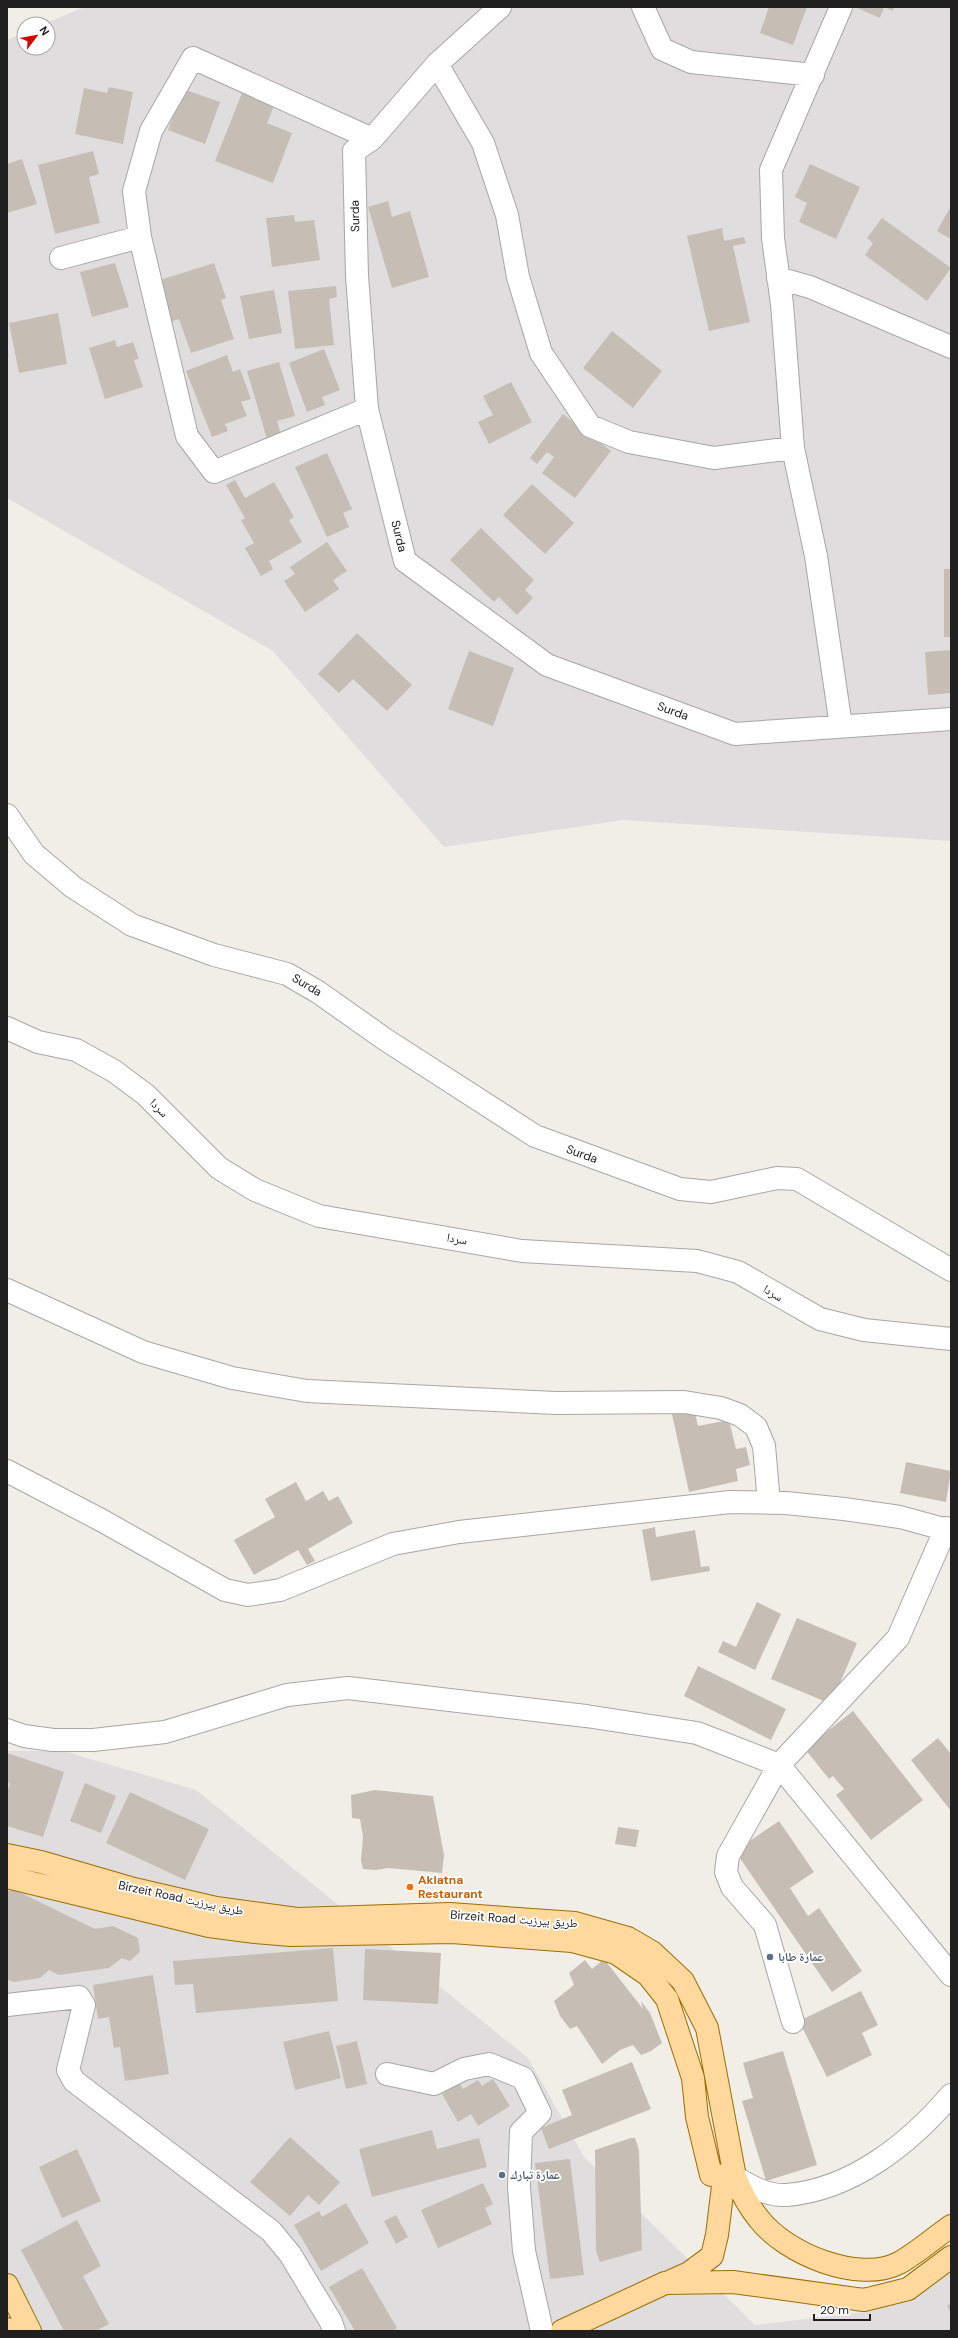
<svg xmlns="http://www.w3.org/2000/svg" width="958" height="2338" font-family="'DM Sans','Noto Naskh Arabic',sans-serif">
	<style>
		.residential { fill: #dfdddd }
		.building { fill: #c6beb5 }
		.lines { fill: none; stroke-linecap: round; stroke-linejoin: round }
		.minor-casing { stroke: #a7a7a7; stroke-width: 24 }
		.major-casing { stroke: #9d6e00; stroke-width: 24 }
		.minor { stroke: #fff; stroke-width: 22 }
		.major { stroke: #ffd89e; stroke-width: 22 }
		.food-dot { fill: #e8710a; stroke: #fff; stroke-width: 1.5 }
		.service-dot { fill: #5c6f8a; stroke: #fff; stroke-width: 1.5 }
		.labels { text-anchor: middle; stroke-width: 3.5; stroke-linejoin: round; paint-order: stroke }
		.street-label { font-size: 12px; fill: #202020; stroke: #fff }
		.food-label { font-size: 12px; font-weight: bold; fill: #c56008; stroke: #fff; text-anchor: start }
		.service-label { font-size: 12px; font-weight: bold; fill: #4e5e75; stroke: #fff; text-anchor: start }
	</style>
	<rect width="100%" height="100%" fill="#f1eee7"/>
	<path class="residential" d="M84 7H951V841L623 820 444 847 273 651 7 498V40L24 33V48H48V24H45Z
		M7 1751H63L196 1790 528 2058 584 2157 755 2325 874 2311 951 2272V2331H7Z"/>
	<path class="building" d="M769 7H807L793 45 760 33Z
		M855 7H894L893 11 884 7 880 18Z
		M109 87 133 92 123 144 75 134 84 88 107 93Z
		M183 89 220 102 205 144 168 130Z
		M242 93 274 106 267 123 292 133 273 183 215 161Z
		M93 151 99 174 89 177 100 223 55 234 38 165Z
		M22 159 37 204 7 213V164Z
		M810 164 860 187 836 239 799 222 807 203 795 197Z
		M388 201 392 217 410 211 429 277 392 288 368 207Z
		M951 206V239L937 231Z
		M294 215 295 222 314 220 320 260 272 267 266 218Z
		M882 218 951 268 927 301 865 255 873 243 867 238Z
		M722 228 724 241 744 237 746 243 733 246 750 322 709 331 687 236Z
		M115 263 129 307 92 317 80 272Z
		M214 263 226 298 221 300 234 339 191 353 179 319 170 322 157 281Z
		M336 286 337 297 329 299 334 345 295 349 288 291Z
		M274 290 282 333 249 339 240 296Z
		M58 313 67 364 19 373 9 323Z
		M612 331 662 371 633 408 583 368Z
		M115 340 117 347 133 342 139 359 134 360 143 387 105 399 89 348Z
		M324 349 340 390 322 397 325 405 307 412 289 363Z
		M227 355 233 372 240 369 251 399 241 402 247 416 225 424 228 431 212 437 186 371Z
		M279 362 295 416 277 421 281 435 267 439 247 371Z
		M511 382 532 422 489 444 478 422 493 415 483 396Z
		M563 414 611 451 575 498 542 473 554 457 547 452 537 464 530 458Z
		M327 453 352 509 343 513 349 527 327 537 295 467Z
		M235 480 245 498 274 482 294 517 289 520 302 542 269 561 273 569 261 576 245 548 254 543 241 520 245 518 226 485Z
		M532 484 574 523 545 554 503 515Z
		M481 528 534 580 525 590 533 598 517 615 499 597 494 602 450 560Z
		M327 542 347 571 333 580 339 589 305 612 284 581 295 574 290 567Z
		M944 569H951V637H944Z
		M357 633 412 685 387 711 353 679 339 693 318 674Z
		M951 650V693L928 695 925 652Z
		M469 651 514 668 493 726 448 709Z
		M694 1409 698 1426 729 1420 736 1449 746 1447 750 1465 736 1469 738 1481 689 1492 672 1414Z
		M906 1462 951 1471 946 1502 900 1493Z
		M296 1482 306 1501 323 1491 329 1501 338 1496 353 1523 308 1549 315 1561 307 1565 298 1550 254 1575 234 1540 275 1517 265 1499Z
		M655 1527 656 1537 695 1530 701 1567 709 1566 710 1571 651 1581 642 1530Z
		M757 1602 781 1614 755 1670 718 1652 723 1641 736 1647Z
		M797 1618 857 1643 831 1704 771 1679Z
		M698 1666 786 1709 771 1740 684 1696Z
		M853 1711 923 1800 871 1840 836 1795 844 1789 833 1776 829 1779 805 1749Z
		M938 1738 951 1754V1811L911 1760Z
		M7 1753 64 1772 43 1837 7 1826V1793L10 1783 7 1782Z
		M85 1783 116 1796 101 1833 70 1821Z
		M375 1790 433 1796 444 1855 442 1873 388 1868 376 1870 363 1869 361 1860 363 1837 360 1819 352 1818 351 1795Z
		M130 1792 209 1829 185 1880 106 1843Z
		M779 1821 814 1872 790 1888 808 1916 819 1908 862 1971 832 1992 735 1851Z
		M618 1827 639 1830 636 1847 615 1844Z
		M15 1890 95 1929 113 1926 138 1938 140 1952 130 1961 122 1958 109 1968 59 1975 49 1970 40 1978 13 1982 7 1979V1891Z
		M333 1948 338 2001 196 2013 193 1984 175 1985 173 1961Z
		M365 1949 441 1953 438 2004 363 2000Z
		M604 1959 643 2009 641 2001 650 2013 662 2043 651 2051 641 2055 633 2045 620 2050 602 2064 577 2026 570 2029 560 2016 554 2001 574 1985 569 1973 585 1960 592 1969Z
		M153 1975 169 2074 125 2081 120 2047 114 2048 109 2017 98 2019 93 1985Z
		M861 1991 878 2025 862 2033 872 2055 827 2077 799 2021Z
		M329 2031 341 2078 295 2090 283 2042Z
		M357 2041 367 2084 346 2089 336 2046Z
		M783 2051 817 2165 766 2181 742 2101 753 2098 743 2063Z
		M632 2062 651 2109 549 2149 541 2128 572 2115 562 2090Z
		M493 2079 510 2106 478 2126 471 2114 458 2122 442 2094 459 2083 463 2089 478 2080 482 2086Z
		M432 2130 437 2149 479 2138 487 2167 372 2197 359 2149Z
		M290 2137 340 2182 319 2205 308 2195 290 2216 250 2182Z
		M631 2138H635L639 2150 642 2250 600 2262 596 2250 595 2150Z
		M77 2149 101 2201 62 2218 39 2167Z
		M570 2159 584 2275 550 2279 535 2163Z
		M483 2183 493 2204 485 2208 492 2224 438 2248 421 2210Z
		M346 2203 369 2243 321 2271 294 2225 319 2211 322 2217Z
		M396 2215 408 2237 396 2244 384 2221Z
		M77 2220 101 2266 83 2276 109 2324 96 2331H64L21 2250Z
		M362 2268 397 2328 392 2331H355L329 2287Z
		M951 2304V2314L947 2305Z"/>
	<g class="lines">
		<defs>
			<path id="minor" d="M500 7 437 64 372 139 354 151 357 276 367 409 405 561 547 665 735 734 951 719
				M643 7 662 49 691 62 813 75
				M841 7 771 170 773 238 782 304 793 448 816 556 841 726
				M437 64 483 143 507 215 518 277 541 353 590 426 629 442 714 458 793 448
				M61 258 140 237
				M778 278 810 287 951 347
				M367 409 214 472 187 436 140 237 134 191 151 131 193 58 372 139
				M7 815 34 854 73 887 132 925 214 955 287 974 318 992 386 1040 535 1136 680 1189 711 1192 777 1178 797 1179 951 1270
				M7 1028 38 1042 76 1050 114 1071 146 1095 219 1168 255 1190 319 1216 522 1251 697 1261 738 1272 820 1319 864 1330 951 1339
				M7 1290 143 1352 232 1378 307 1391 556 1403 684 1402 721 1408 740 1415 756 1427 764 1446 769 1503
				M7 1471 101 1520 225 1590 248 1595 280 1590 393 1544 459 1532 730 1502 786 1503 844 1509 900 1517 951 1531
				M7 1730 24 1736 53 1740H93L165 1732 287 1695 348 1688 586 1716 697 1733 779 1765 951 1975
				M7 2005 79 1997 84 2005 68 2070 74 2081 271 2231 290 2254 331 2322 334 2331
				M793 2022 765 1925 732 1887 726 1872 728 1856 779 1765 898 1638 946 1528
				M387 2074 434 2084 464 2069 489 2064 523 2078 540 2113 521 2132 519 2187 524 2251 542 2331
				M735 2177C750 2186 767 2196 786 2195 852 2190 910 2143 951 2095"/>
			<path id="major" d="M7 1855 41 1862 134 1889 216 1908 297 1919 450 1914 575 1923 628 1938 652 1952 683 1981 707 2028 735 2177C741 2192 749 2207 759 2219 785 2253 858 2284 899 2263 917 2253 934 2238 951 2226
				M7 1877 209 1926 255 1932 291 1935 452 1932 572 1941 616 1953 648 1975 667 1999 693 2078 697 2117 711 2175 735 2177
				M671 2281 689 2273 712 2256 717 2235 723 2186 735 2177
				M7 2285 30 2331
				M7 2329 8 2331
				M562 2331 665 2283 733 2282 864 2300 908 2289 951 2257"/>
		</defs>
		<use href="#minor" class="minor-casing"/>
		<use href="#major" class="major-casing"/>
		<use href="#minor" class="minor"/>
		<use href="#major" class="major"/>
	</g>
	<circle class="food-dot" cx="410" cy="1887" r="4"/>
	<g class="service-dot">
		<circle cx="770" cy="1957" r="4"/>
		<circle cx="502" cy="2175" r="4"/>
	</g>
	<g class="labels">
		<g class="street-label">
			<text transform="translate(355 216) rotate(-91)" y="4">Surda</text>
			<text transform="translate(399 536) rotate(76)" y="4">Surda</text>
			<text transform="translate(673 711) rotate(20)" y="4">Surda</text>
			<text transform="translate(307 985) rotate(31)" y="4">Surda</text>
			<text transform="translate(159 1108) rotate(45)" y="4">سردا</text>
			<text transform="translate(582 1154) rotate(20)" y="4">Surda</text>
			<text transform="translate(457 1239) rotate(10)" y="4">سردا</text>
			<text transform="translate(773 1293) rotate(31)" y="4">سردا</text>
			<text transform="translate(181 1898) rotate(12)" y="4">Birzeit Road طريق بيرزيت</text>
			<text transform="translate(514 1919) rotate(4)" y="4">Birzeit Road طريق بيرزيت</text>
		</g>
		<g class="food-label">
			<text x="418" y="1884">Aklatna<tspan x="418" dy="14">Restaurant</tspan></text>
		</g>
		<g class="service-label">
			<text x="778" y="1961">عمارة طابا</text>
			<text x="510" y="2179">عمارة تبارك</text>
		</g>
	</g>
	<rect width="958" height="2338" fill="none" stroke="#202020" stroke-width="16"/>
	<g transform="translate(36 36) rotate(58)"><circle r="19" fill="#ffffff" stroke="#a6a6a6"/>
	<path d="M0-3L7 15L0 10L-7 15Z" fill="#d10600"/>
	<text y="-6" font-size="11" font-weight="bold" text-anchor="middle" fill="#202020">N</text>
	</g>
	<path d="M814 2314v6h56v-6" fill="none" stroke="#202020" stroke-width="2"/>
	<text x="820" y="2314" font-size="12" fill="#202020" stroke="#ffffff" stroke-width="3" paint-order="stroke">20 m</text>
</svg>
